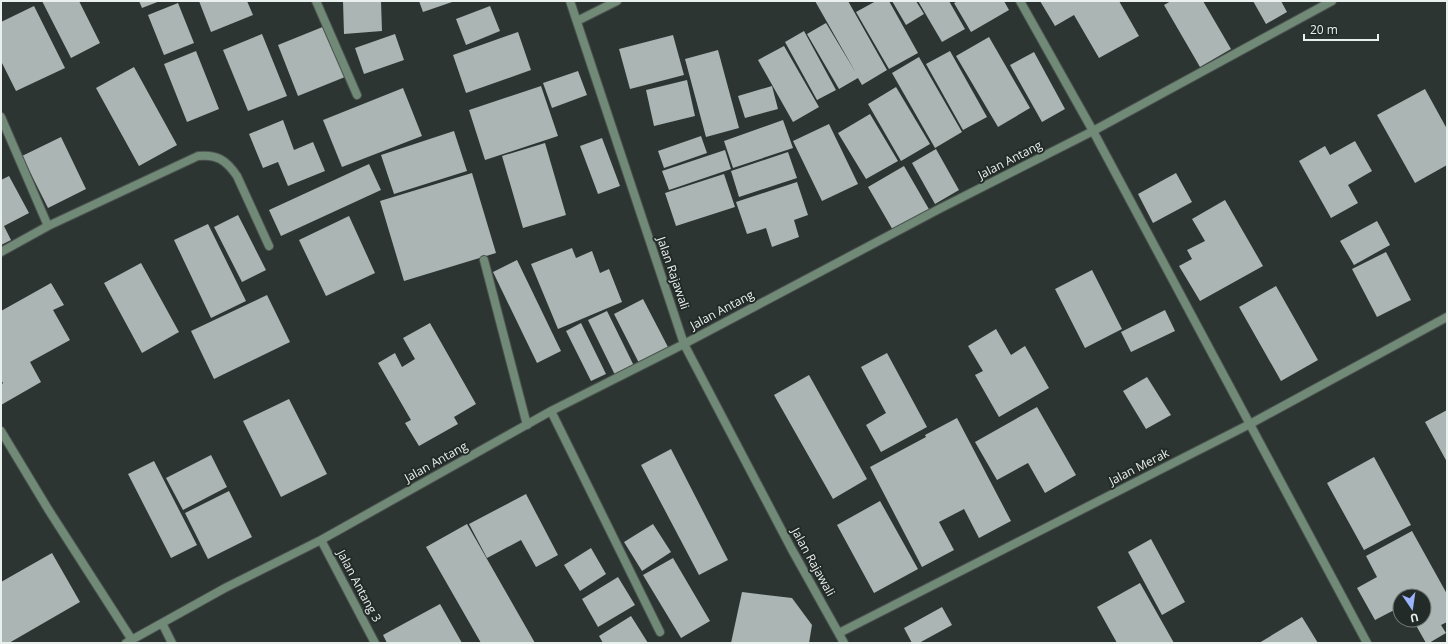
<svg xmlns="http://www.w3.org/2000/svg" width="1448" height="644" font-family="'Open Sans',sans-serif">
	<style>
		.building { fill: #aab5b4 }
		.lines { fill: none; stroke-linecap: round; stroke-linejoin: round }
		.minor-casing { stroke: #4b5350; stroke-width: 10 }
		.minor { stroke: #718977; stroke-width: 8 }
		.labels { text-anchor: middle; stroke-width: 4; stroke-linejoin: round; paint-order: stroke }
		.street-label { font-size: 12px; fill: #eaf0ed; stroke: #232b28 }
	</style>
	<rect width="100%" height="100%" fill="#2d3532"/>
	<path class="building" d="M42 1H79L100 43 71 58Z
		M139 1H160L142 8Z
		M199 1H247L253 15 211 32Z
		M343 1H381L382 31 344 34Z
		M419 1H455L423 12Z
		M815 1H848L887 70 862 85 858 78 839 89 807 34 826 23 856 73Z
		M876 1H889L918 53 889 69 856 12Z
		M892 1H916L924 14 906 25Z
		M918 1H949L965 29 942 42Z
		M958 1H1004L1009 10 971 32 954 3Z
		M1040 1H1119L1139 36 1099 58 1074 15 1055 26Z
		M1171 1H1203L1231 49 1200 67 1164 5Z
		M1253 1H1281L1287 12 1266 24Z
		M178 3 194 43 164 55 148 15Z
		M34 6 65 68 16 91 1 61V22Z
		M490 6 500 31 466 45 456 19Z
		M325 26 345 77 298 96 278 45Z
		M804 31 836 90 817 100 785 42Z
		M518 32 531 70 466 93 453 55Z
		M262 34 287 96 248 111 223 50Z
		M395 34 404 60 364 74 355 48Z
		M673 35 684 75 630 89 619 49Z
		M989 37 1030 108 998 127 956 56Z
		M784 46 819 107 793 122 758 60Z
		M718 50 739 128 706 137 685 59Z
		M196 51 219 109 187 122 164 64Z
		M950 51 987 117 963 130 926 64Z
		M1034 52 1065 109 1042 122 1010 65Z
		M919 57 962 132 935 148 892 73Z
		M134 67 177 145 139 166 96 88Z
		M578 71 587 95 552 108 543 83Z
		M687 80 695 116 654 126 646 90Z
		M541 86 558 136 485 160 469 110Z
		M772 86 778 109 745 118 738 96Z
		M896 87 930 144 901 161 868 104Z
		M403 88 422 136 342 167 323 120Z
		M1425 89 1447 129V165L1415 183 1377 115Z
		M870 114 898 161 866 179 838 133Z
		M283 120 294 150 313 142 325 171 288 186 278 162 263 168 249 134Z
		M783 120 793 148 733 168 724 141Z
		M829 124 858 184 822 201 793 141Z
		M454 131 467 171 394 194 381 155Z
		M701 136 707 153 664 168 658 151Z
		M61 137 86 189 48 208 22 156Z
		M602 138 620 186 598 194 580 146Z
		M1355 141 1372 171 1348 185 1358 203 1331 218 1299 161 1325 146 1330 155Z
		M545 143 566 215 523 228 502 156Z
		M936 149 959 190 935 204 912 163Z
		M725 150 731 169 669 190 662 171Z
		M788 152 797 178 739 197 731 171Z
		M369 164 381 190 281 236 269 210Z
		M904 166 930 211 894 232 868 187Z
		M472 173 496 253 404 281 380 201Z
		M1176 173 1192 202 1153 223 1138 194Z
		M724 174 735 207 676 226 665 193Z
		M9 176 29 213 4 226 11 240 1 245V180Z
		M797 182 808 215 794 220 799 237 772 247 766 228 747 234 736 202Z
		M1225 200 1263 266 1200 301 1179 266 1192 259 1187 250 1205 241 1192 219Z
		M238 215 266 270 242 282 214 227Z
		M349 216 375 273 326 296 299 240Z
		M1377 221 1390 245 1354 265 1340 241Z
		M208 224 246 301 211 318 174 240Z
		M572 248 576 258 592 251 600 273 609 269 622 302 558 329 531 264Z
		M1386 252 1411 300 1377 317 1352 269Z
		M517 260 561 351 537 363 493 272Z
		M141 263 179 332 142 353 104 283Z
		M1092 270 1122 329 1085 348 1055 289Z
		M51 283 64 305 53 310 70 340 30 362 41 382 1 405V385L3 383 1 380V311Z
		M1276 286 1318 360 1281 381 1239 307Z
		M267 295 290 342 214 379 191 331Z
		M643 299 669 349 639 363 614 314Z
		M1165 310 1175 331 1131 352 1121 332Z
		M607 311 635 368 616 377 588 320Z
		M430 323 476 404 454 417 458 424 419 446 405 423 411 420 378 363 395 353 402 367 415 359 403 338Z
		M581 323 606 374 591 381 566 331Z
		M996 329 1011 355 1025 346 1049 388 999 417 975 375 983 371 968 346Z
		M887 353 927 427 881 452 866 425 886 413 861 367Z
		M809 375 867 479 833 499 774 395Z
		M1147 377 1171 415 1146 429 1123 391Z
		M289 399 327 474 281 497 243 421Z
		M1037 407 1076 475 1045 493 1028 463 997 480 975 442Z
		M1447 410V462L1425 422Z
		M957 418 1011 521 979 538 964 509 939 522 954 550 922 567 870 467 926 437 925 435Z
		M671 449 728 560 699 575 641 465Z
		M211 455 227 487 183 510 166 478Z
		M1374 457 1411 525 1364 550 1327 483Z
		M154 461 197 545 171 558 128 474Z
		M229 491 252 537 208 559 185 513Z
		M526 494 558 555 536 567 521 540 487 558 469 524Z
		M880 501 918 569 874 593 837 525Z
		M467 524 535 643H481L426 547Z
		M653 524 671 552 642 571 624 542Z
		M1412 531 1447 594V622L1441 625 1446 633 1429 643H1426L1413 620H1424V596H1400V607L1375 620 1357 588 1377 577 1366 556Z
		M1151 539 1185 602 1162 615 1128 552Z
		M591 548 606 574 580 591 564 565Z
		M52 553 80 602 9 643H1V582Z
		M673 558 710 621 681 638 643 575Z
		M618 577 635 605 598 627 582 599Z
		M1140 583 1174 643H1117L1097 607Z
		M742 592 792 598 812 625 809 643H731Z
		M440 604 462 643H387L383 635Z
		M942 607 952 625 919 643H912L904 628Z
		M631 616 648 643H603L599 636Z
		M1302 617 1318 643H1259Z"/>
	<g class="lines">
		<defs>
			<path id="minor" d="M316 1 357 95
				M570 1 684 344 791 548 844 643
				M1020 1 1093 131 1367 643
				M577 21 617 1
				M1 117 48 226
				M1 252 48 226 198 156C217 154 226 160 237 176L269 246
				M484 260 527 425
				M551 411 660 632
				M1 431 48 509 132 640
				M321 540 375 643
				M162 623 172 643
				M839 633 1250 424 1447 317
				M126 643 225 588 321 540 551 411 684 344 939 209 1093 131 1332 1"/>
		</defs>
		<use href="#minor" class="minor-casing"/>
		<use href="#minor" class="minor"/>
	</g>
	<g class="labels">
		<g class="street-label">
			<text transform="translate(1010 160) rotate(-27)" y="4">Jalan Antang</text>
			<text transform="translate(673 273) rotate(71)" y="4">Jalan Rajawali</text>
			<text transform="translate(722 310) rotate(-28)" y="4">Jalan Antang</text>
			<text transform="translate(436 462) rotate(-29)" y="4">Jalan Antang</text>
			<text transform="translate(1139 467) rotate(-27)" y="4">Jalan Merak</text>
			<text transform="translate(813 562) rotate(61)" y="4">Jalan Rajawali</text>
			<text transform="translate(359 586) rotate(62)" y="4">Jalan Antang 3</text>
		</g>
	</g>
	<rect width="1448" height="644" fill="none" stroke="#eaf0ed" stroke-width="4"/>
	<g transform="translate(1412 608) rotate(167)"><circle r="19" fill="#232b28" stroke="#737a77"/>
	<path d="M0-3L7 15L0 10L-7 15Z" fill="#9bb4fd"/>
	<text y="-6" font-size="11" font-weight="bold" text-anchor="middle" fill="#eaf0ed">U</text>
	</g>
	<path d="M1304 34v6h74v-6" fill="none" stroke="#eaf0ed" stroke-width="2"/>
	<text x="1310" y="34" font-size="12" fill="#eaf0ed" stroke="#232b28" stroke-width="3" paint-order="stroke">20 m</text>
</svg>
